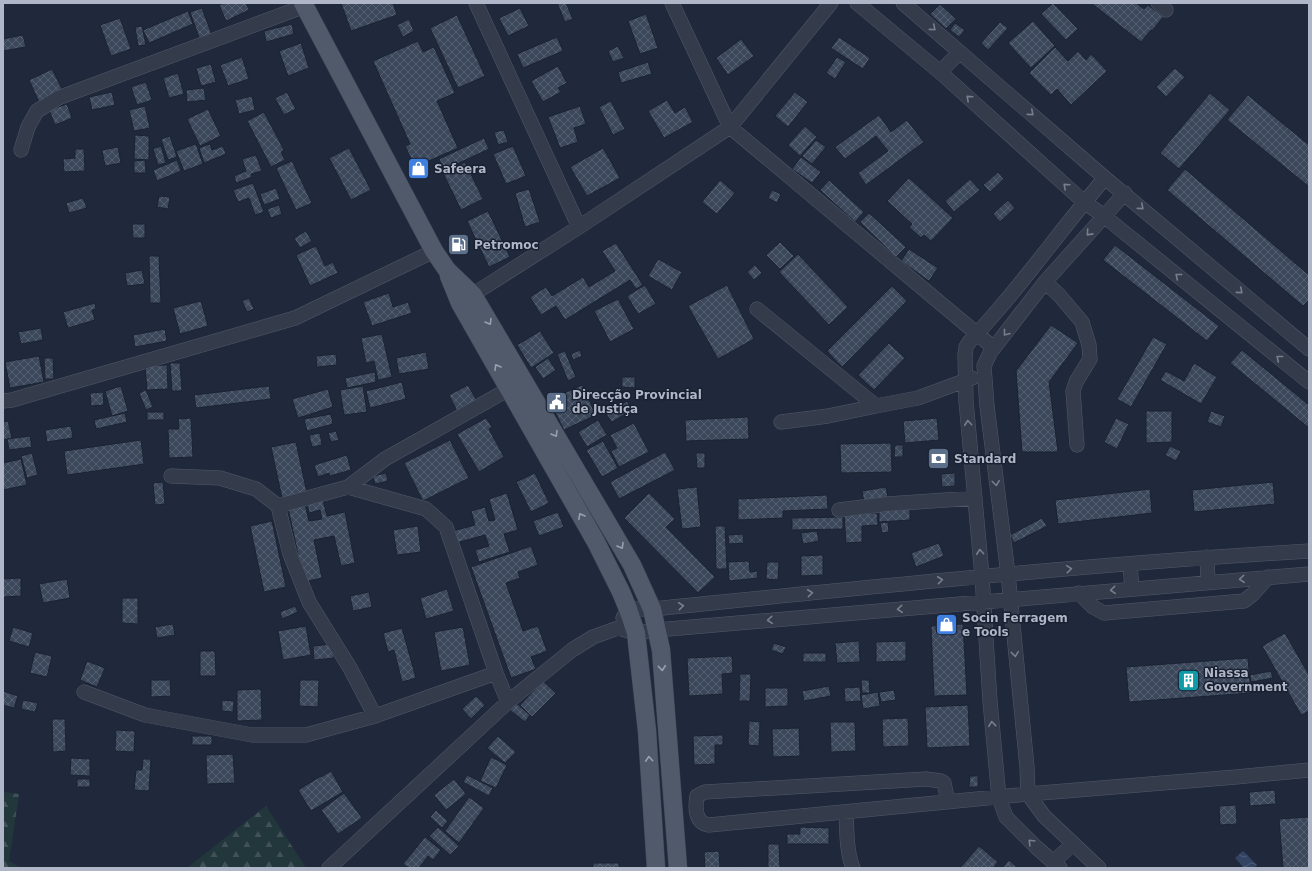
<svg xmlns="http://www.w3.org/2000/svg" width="1312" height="871" font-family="'DejaVu Sans',sans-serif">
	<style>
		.forest { fill: url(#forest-firs) }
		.water { fill: url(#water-waves) }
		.building { fill: url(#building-cross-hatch); stroke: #1b2332 }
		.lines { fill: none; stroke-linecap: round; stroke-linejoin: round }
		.minor-casing { stroke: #515969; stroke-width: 15 }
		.major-casing { stroke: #3d4554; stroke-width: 19 }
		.minor { stroke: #343c4b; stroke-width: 14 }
		.major { stroke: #515a6b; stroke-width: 18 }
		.oneway { stroke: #777f8f }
		.oneway2 { stroke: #979fb0 }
		.labels { text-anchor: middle; stroke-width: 3; stroke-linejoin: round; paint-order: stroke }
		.poi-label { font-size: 12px; font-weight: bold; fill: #aeb6c7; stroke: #192130; text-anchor: start }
	</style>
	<defs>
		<pattern id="forest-firs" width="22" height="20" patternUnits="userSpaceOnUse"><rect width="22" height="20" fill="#22373c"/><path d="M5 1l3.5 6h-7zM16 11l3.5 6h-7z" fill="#405257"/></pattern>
		<pattern id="water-waves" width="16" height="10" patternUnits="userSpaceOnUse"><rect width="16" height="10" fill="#324364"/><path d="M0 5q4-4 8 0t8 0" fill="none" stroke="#4d5c79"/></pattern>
		<pattern id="building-cross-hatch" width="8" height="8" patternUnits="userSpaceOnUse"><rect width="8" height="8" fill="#3b475b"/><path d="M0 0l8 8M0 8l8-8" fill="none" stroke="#555f71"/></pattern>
	</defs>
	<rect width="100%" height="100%" fill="#20293b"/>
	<path class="forest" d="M3 792 19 794 9 861 20 868H3Z
		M266 806 306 868H187Z"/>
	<path class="water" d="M1243 851 1257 865 1254 868H1244L1235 858Z"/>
	<path class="building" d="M224 3H246L249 10 226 21 219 5Z
		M341 3H393L397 15 351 31Z
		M557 3H566L573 19 565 22Z
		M1053 3 1078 29 1066 40 1041 14Z
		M1091 3H1136L1144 9 1148 5 1163 17 1152 31 1151 30 1141 42Z
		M940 4 956 19 946 29 930 14Z
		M202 8 213 38 201 43 190 12Z
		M520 8 529 26 508 36 499 18Z
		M188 11 193 24 149 43 143 30Z
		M646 14 658 48 640 54 628 21Z
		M457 15 485 76 458 88 430 28Z
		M120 18 131 49 111 56 100 25Z
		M409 19 414 31 403 37 397 25Z
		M1033 21 1055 46 1031 68 1008 43Z
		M1000 22 1008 28 988 50 981 43Z
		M955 23 965 30 959 37 950 30Z
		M292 24 294 34 266 42 264 31Z
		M142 26 146 45 138 46 135 27Z
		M23 35 26 47 3 51V39Z
		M557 37 563 51 523 68 517 54Z
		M839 37 870 58 863 69 831 48Z
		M741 39 754 56 728 75 716 58Z
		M418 41 423 52 434 47 455 93 437 101 458 148 415 167 405 146 410 144 373 61Z
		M301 43 309 68 288 76 279 51Z
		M618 46 624 58 613 62 608 51Z
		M1055 47 1068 61 1078 51 1086 60 1091 54 1107 71 1071 105 1057 89 1051 95 1029 73Z
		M242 57 249 79 228 86 220 65Z
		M837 57 846 62 835 79 826 73Z
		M648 62 652 74 621 83 618 72Z
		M211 64 216 82 201 86 196 68Z
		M558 66 567 83 558 88 561 92 543 102 531 81Z
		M1175 68 1185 77 1166 97 1156 87Z
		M52 69 63 91 39 102 29 80Z
		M178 73 184 94 169 98 163 78Z
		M146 82 152 100 137 105 131 87Z
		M204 88 206 100 187 102 186 90Z
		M112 92 115 105 92 110 89 97Z
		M287 92 296 109 284 115 275 98Z
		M795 92 808 102 788 127 775 116Z
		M1210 93 1230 110 1179 169 1160 153Z
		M1248 95 1309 145V185L1308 186 1227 120Z
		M252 96 255 110 239 114 235 100Z
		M667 100 675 113 685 107 693 122 664 138 648 111Z
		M611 101 625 129 613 135 599 107Z
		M67 104 72 118 55 125 49 110Z
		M145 106 150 128 134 131 129 110Z
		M580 106 586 124 574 128 578 142 560 148 548 117Z
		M208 109 221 136 200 146 187 119Z
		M264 112 284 150 281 152 285 160 271 167 247 121Z
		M879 115 891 132 907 120 924 142 866 185 858 173 888 151 876 136 845 159 835 147Z
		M805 126 817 137 800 156 788 145Z
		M504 130 508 142 498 145 494 132Z
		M135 135 149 136V160L134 159Z
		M170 136 177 157 168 160 161 139Z
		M484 138 489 149 444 170 439 159Z
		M816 140 826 147 812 164 802 156Z
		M196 144 203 164 184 171 176 151Z
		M210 144 212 150 223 146 226 154 204 163 199 148Z
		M161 146 166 163 158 165 153 149Z
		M513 146 526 176 506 184 493 154Z
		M118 147 121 163 105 166 102 150Z
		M349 148 371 190 351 200 329 158Z
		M603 148 620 178 587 196 570 167Z
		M75 149H84L85 171 64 172 63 159 75 158Z
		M256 155 262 171 251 174 252 177 236 183 234 176 246 171 242 159Z
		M801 157 821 172 812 183 792 169Z
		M145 160 146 173H134V161Z
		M177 160 181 171 157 181 153 170Z
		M292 161 312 203 296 210 276 168Z
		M465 162 483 199 461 210 443 173Z
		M1185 169 1309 275V300L1303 306 1167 190Z
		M998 172 1004 179 990 192 983 185Z
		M909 178 953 218 931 241 924 235 921 238 909 227 912 224 887 201Z
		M970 179 980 190 954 212 945 201Z
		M720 180 735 193 717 214 702 202Z
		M829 180 864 212 855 222 820 190Z
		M253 183 264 212 255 215 249 198 238 202 233 190Z
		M276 188 280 199 264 205 260 194Z
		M529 189 540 222 525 227 515 193Z
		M772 190 781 194 777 203 768 198Z
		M159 196 170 197 168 209 157 207Z
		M83 198 87 208 69 213 66 203Z
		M1008 200 1015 208 1000 222 993 214Z
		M279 205 282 214 271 218 267 209Z
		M488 211 510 257 489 267 467 221Z
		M869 213 906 247 896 257 860 222Z
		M132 224H145V238H133Z
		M306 231 312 241 300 248 294 238Z
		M780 242 794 256 780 269 766 255Z
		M616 243 643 285 636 289 630 280 565 320 556 306 541 315 530 297 546 287 552 296 583 277 589 287 615 271 602 251Z
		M1115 245 1219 326 1207 341 1103 260Z
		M316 246 325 266 333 262 338 273 310 286 296 255Z
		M909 249 938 268 929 281 901 261Z
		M798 254 848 307 829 325 779 272Z
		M149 256H159L161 303H150Z
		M658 259 682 272 672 290 648 276Z
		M755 265 762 273 754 280 747 272Z
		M142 270 145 284 127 286 125 273Z
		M645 285 656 304 638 314 627 296Z
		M727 285 754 339 718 359 688 306Z
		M892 286 907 301 842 367 827 351Z
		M389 293 393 307 408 302 412 313 372 326 363 302Z
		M249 298 254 309 247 312 242 301Z
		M618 299 634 329 610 342 594 311Z
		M201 301 208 326 180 334 173 308Z
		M95 303 96 309 92 310 95 320 68 328 63 312Z
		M1051 325 1078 343 1049 382 1058 452H1022L1016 371Z
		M41 328 43 340 21 344 18 332Z
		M165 329 167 341 135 347 133 335Z
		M540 331 554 353 531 368 517 345Z
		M382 334 392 377 378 380 374 361 366 363 361 338Z
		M1153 337 1167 344 1131 407 1117 399Z
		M889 343 905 358 874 390 858 375Z
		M580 350 582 356 573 360 571 354Z
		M1242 350 1309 405V428L1230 363Z
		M565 351 576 377 568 381 557 354Z
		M426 352 429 369 399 374 396 358Z
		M336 354 337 365 317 367 316 356Z
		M39 356 44 382 10 388 5 362Z
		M44 358H53L54 379H45Z
		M548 358 556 370 543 379 535 367Z
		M170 363H180L182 391H172Z
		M1194 363 1217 377 1201 404 1160 380 1166 371 1184 381Z
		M167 365 168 389 147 390 145 366Z
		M375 372 376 382 347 388 345 378Z
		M622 377H635V388L622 387Z
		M402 382 406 399 370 408 366 391Z
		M468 385 477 401 457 411 449 395Z
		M582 385 596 415 564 430 549 400Z
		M121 386 128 411 112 416 105 391Z
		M269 386 271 399 196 408 194 395Z
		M363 386 367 412 344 415 340 390Z
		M328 389 333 407 298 418 292 399Z
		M146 390 153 407 146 410 139 393Z
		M103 392 104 405 91 406 90 393Z
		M627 401 632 410 612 422 606 414Z
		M1146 411H1172V442L1146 443Z
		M1211 411 1225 416 1221 427 1207 422Z
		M147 412H164V420H147Z
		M125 413 127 422 96 429 94 420Z
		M331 414 333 424 307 431 304 419Z
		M748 417 749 439 686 441 685 420Z
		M191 418 193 457 169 458 168 429H179L178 419Z
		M486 418 492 427 489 429 504 457 479 472 457 434Z
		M937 418 939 440 905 443 903 421Z
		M1116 418 1129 424 1117 449 1104 442Z
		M598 420 607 435 587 447 578 432Z
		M8 421 12 438 3 440V422Z
		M634 423 649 452 619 467 611 451 617 448 610 435Z
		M71 426 73 438 47 442 45 430Z
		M336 431 339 440 331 442 328 433Z
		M320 433 322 445 312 447 309 435Z
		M30 436 32 447 9 450 7 439Z
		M141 440 144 464 67 475 64 451Z
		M450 440 469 478 423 501 404 463Z
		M603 441 618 468 602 477 586 450Z
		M296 442 307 493 282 498 271 447Z
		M891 443 892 472 841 473 840 444Z
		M895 445H903V457H894Z
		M1170 446 1181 451 1176 461 1165 455Z
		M665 452 675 470 619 499 610 482Z
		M32 453 38 475 27 478 21 456Z
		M696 453H705V468H697Z
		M347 455 351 470 330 476 329 473 318 477 314 465Z
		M21 459 27 485 3 490V463Z
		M386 473 388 481 375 484 373 476Z
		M535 473 549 503 531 512 516 482Z
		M955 473V486L942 487 941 474Z
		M163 482 165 504 155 505 153 483Z
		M1273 482 1275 504 1194 512 1192 490Z
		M697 487 701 527 682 529 677 489Z
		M886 487 888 498 864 502 862 491Z
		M1150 489 1152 513 1058 524 1055 500Z
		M507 493 518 530 504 534 510 552 479 562 475 550 489 546 485 535 456 543 453 531 475 525 471 511 485 507 489 521 495 520 489 499Z
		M649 493 675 519 666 527 715 577 698 593 624 518Z
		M827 495 828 509 783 511V518L738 520V499Z
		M323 500 327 516 345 512 355 563 341 566 334 536 314 540 322 578 304 582 288 508 305 504 309 521 322 519 320 510 309 513 307 503Z
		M910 509V520L879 522V511Z
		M558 512 564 527 539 536 533 521Z
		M877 513 878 525 862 526V542L846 543 844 514Z
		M843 517V529L792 530V518Z
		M1042 518 1047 526 1014 543 1010 535Z
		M272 521 286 587 264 592 250 526Z
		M888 522 889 532 882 533 880 523Z
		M418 526 421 552 397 555 393 530Z
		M715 526H725L727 569H716Z
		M817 531 819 541 803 544 801 533Z
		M743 534 744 543 729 544 728 535Z
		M939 543 944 556 916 567 911 553Z
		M531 546 538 565 518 572 520 578 506 583 523 631 538 626 547 651 531 657 536 669 511 678 471 567Z
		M823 555V575L801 576V556Z
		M749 561 750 572 757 571 758 578 729 581 728 562Z
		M767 562H779L778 580 766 579Z
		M21 578V596L3 597V579Z
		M67 579 70 598 43 603 39 584Z
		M447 589 454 611 426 619 420 598Z
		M369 592 372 607 353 611 350 596Z
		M122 598H138V624L122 623Z
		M295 606 298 612 282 619 280 612Z
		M173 624 175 635 157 638 155 627Z
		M963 624 967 695 934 696 931 626Z
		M306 626 311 655 283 660 278 631Z
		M13 627 33 633 29 647 9 641Z
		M463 627 470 665 441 671 434 632Z
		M402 628 416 678 402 682 394 650 388 652 383 633Z
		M1285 633 1309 675V711L1301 715 1262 646Z
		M859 641 860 662 837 663 835 643Z
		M906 641V661L876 662V642Z
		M774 643 786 647 783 654 771 650Z
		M333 644 334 658 314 660 313 646Z
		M200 651H215L216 676H200Z
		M35 652 52 656 47 677 30 673Z
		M803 653H826V662H803Z
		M732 656 733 673 722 674 723 694 689 696 687 658Z
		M1248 658 1251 693 1129 702 1126 667Z
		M87 661 105 668 97 687 80 680Z
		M1271 671 1273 678 1251 682 1250 675Z
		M740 674H751L750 701H739Z
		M151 680H170L171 696 151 697Z
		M300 680H319L318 707 299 706Z
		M861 680H869L870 693H862Z
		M543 681 556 693 532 717 520 705Z
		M829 686 831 696 804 701 802 691Z
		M860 687 861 701 845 702 844 688Z
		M765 688H788V706L765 707Z
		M261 689 262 720 237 721V690Z
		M894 690 896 700 881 702 879 692Z
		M3 691 18 696 14 708 3 705Z
		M878 692 880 706 863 709 861 695Z
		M476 696 485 705 471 719 462 709Z
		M23 700 38 703 35 712 21 709Z
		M222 700 234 701 233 712 222 711Z
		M516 703 530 715 525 722 510 710Z
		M968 705 970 746 927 748 925 707Z
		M908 718 909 746 883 747 882 719Z
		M52 719H65L66 751 53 752Z
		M749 721 760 722 759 746 748 745Z
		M830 722H855L856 751 831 752Z
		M799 728 800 756 773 757 772 729Z
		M116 730 135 731 134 752 115 751Z
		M723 735V745H715V764L694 765 693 736Z
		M192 736H212V745H192Z
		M498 736 516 752 505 763 487 748Z
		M233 754 235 783 207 784 206 755Z
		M491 757 507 765 496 788 480 781Z
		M71 758 90 759V776L70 775Z
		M143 759H151L149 791 134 790 136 770H142Z
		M331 771 343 792 311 811 298 790 321 776V777Z
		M467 775 493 788 489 796 463 782Z
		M970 776H978V787H969Z
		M77 779H90V787H77Z
		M454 779 466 794 446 810 434 795Z
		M1275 790 1276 804 1250 806 1249 792Z
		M344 793 362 818 338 834 321 810Z
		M469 797 484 808 459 843 445 831Z
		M1236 805 1237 824 1220 825 1219 806Z
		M436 810 448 821 442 828 430 817Z
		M1309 817V868H1283L1279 819Z
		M438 827 459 846 450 855 429 836Z
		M800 827 829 828V844H787V834H800Z
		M425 837 441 850 433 860 428 856 419 868H409L403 864Z
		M768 844H779L780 868H768Z
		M979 846 998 862 993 868H960Z
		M719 851 720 868 743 867V868H705L704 852Z
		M1009 860 1018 868H1002Z
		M593 863H619V868H593Z"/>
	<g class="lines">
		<defs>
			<path id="minor" d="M476 3 579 227
				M672 3 730 127 994 348
				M857 3 940 72 1084 202 1104 216 1309 382
				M903 3 1105 178 1309 349
				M1158 3 1166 10
				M940 72 960 52
				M21 150 28 127 37 111 58 98 305 6
				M1045 282 1059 295 1082 322 1089 345 1090 359 1076 382 1073 391 1077 445
				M464 300 579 227 730 127 831 3
				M757 309 876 406 918 398 972 378
				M3 401 12 400 295 318 434 251
				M781 422 828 416 876 406
				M171 476 220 478 256 489 278 506 290 554 309 602 350 668 375 716
				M348 487 426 509 446 527 496 673 508 702
				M278 506 348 487 385 459 509 389
				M839 510 887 504 975 498
				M1207 557 1208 582
				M1130 564 1132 589
				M1079 593 1093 607 1104 613 1244 601 1253 594 1268 577
				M623 618 628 609H652C871 587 1090 564 1309 551
				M84 692 145 715 252 735H306L375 716 496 673
				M948 802 944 783 941 781 926 779 705 792 697 796C695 808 695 823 709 825L1028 794 1236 777 1309 770
				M846 812C847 830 846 850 853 868
				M1053 862 1073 844
				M329 868 508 702 572 650 593 637 618 628 636 633 657 630 1309 574
				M1060 868 1036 847 1006 817 999 798 990 701 982 576 966 401 965 355 966 347 970 341C1019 290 1059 231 1105 178
				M1099 868 1044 816 1028 794 1027 767 1008 574 987 406 984 366 990 353 1045 282 1125 193"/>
			<path id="major" d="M303 3 434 251 447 270 473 295 632 565 652 609 661 650 678 868
				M449 276 460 303 596 542 621 592 628 609 636 633 647 731 656 868"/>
		</defs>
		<use href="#minor" class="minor-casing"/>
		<use href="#major" class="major-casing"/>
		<use href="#minor" class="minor"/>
		<use href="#major" class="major"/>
	</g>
	<defs><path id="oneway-chevron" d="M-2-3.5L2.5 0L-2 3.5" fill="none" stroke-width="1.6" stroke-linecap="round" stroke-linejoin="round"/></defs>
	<g class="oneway">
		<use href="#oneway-chevron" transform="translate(933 28) rotate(40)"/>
		<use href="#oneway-chevron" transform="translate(969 98) rotate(-138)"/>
		<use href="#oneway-chevron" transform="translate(1031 113) rotate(41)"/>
		<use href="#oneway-chevron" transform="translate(1066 186) rotate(-138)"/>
		<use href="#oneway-chevron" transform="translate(1141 207) rotate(40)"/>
		<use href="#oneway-chevron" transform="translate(1089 233) rotate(132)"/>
		<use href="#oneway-chevron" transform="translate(1178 276) rotate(-141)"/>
		<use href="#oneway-chevron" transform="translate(1240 291) rotate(40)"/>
		<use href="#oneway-chevron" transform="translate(1006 333) rotate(128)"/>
		<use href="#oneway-chevron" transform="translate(1279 358) rotate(-141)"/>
		<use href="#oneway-chevron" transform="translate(968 423) rotate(-95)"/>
		<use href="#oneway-chevron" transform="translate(996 483) rotate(83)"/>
		<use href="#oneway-chevron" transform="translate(980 552) rotate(-95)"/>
		<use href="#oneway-chevron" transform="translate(1069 569) rotate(-5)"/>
		<use href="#oneway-chevron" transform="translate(1242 579) rotate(175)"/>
		<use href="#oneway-chevron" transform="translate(940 580) rotate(-6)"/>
		<use href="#oneway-chevron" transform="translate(1113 590) rotate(175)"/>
		<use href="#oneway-chevron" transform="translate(810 593) rotate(-6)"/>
		<use href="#oneway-chevron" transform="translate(681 606) rotate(-6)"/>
		<use href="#oneway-chevron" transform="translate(900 609) rotate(175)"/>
		<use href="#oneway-chevron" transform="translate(770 620) rotate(175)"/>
		<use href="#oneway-chevron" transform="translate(1015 654) rotate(84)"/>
		<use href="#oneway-chevron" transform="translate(992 724) rotate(-96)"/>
		<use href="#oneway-chevron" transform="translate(1031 842) rotate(-134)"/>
	</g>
	<g class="oneway2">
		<use href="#oneway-chevron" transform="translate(489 322) rotate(59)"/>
		<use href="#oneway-chevron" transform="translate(497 367) rotate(-120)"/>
		<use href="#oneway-chevron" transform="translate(555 434) rotate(59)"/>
		<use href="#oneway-chevron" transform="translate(581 516) rotate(-119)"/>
		<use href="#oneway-chevron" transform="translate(621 546) rotate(60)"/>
		<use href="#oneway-chevron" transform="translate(662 668) rotate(85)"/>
		<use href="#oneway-chevron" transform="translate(649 759) rotate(-94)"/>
	</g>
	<defs>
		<symbol id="shop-square" viewBox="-11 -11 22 22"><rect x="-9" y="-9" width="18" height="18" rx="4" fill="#3f7fe0" stroke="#192130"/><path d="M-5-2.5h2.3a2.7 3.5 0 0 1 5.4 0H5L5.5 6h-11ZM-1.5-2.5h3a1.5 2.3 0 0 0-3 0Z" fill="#fff"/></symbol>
		<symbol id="fuel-square" viewBox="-11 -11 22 22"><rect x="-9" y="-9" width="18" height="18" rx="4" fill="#5c6f8a" stroke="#192130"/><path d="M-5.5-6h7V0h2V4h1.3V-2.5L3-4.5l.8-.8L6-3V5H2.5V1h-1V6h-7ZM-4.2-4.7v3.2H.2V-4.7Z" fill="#fff"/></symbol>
		<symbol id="civic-square" viewBox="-11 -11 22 22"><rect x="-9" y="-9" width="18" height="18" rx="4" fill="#5c6f8a" stroke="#192130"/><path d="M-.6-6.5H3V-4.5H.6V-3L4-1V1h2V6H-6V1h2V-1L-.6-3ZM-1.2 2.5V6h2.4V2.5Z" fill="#fff"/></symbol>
		<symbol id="bank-square" viewBox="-11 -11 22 22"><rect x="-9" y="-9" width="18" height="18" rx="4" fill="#5c6f8a" stroke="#192130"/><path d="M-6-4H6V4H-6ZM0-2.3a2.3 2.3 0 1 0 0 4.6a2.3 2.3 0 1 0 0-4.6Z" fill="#fff"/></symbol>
		<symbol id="building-square" viewBox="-11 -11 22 22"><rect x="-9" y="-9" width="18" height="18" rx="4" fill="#0f9aa8" stroke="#192130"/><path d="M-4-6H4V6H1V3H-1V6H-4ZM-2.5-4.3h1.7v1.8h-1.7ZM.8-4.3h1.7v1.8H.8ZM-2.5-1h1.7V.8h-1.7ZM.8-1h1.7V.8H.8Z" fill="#fff"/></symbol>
	</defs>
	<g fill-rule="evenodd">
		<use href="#shop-square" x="406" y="156" width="25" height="25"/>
		<use href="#fuel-square" x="446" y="232" width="25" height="25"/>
		<use href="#civic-square" x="544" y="390" width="25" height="25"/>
		<use href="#bank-square" x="926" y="446" width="25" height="25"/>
		<use href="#shop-square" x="934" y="612" width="25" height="25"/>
		<use href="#building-square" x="1176" y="668" width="25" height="25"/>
	</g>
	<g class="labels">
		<g class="poi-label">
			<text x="434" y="173">Safeera</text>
			<text x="474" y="249">Petromoc</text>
			<text x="572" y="399">Direcção Provincial<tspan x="572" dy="14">de Justiça</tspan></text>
			<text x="954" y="463">Standard</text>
			<text x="962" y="622">Socin Ferragem<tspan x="962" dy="14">e Tools</tspan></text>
			<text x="1204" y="677">Niassa<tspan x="1204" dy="14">Government</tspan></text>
		</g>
	</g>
	<rect width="1312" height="871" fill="none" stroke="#aeb6c7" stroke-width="8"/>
</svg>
